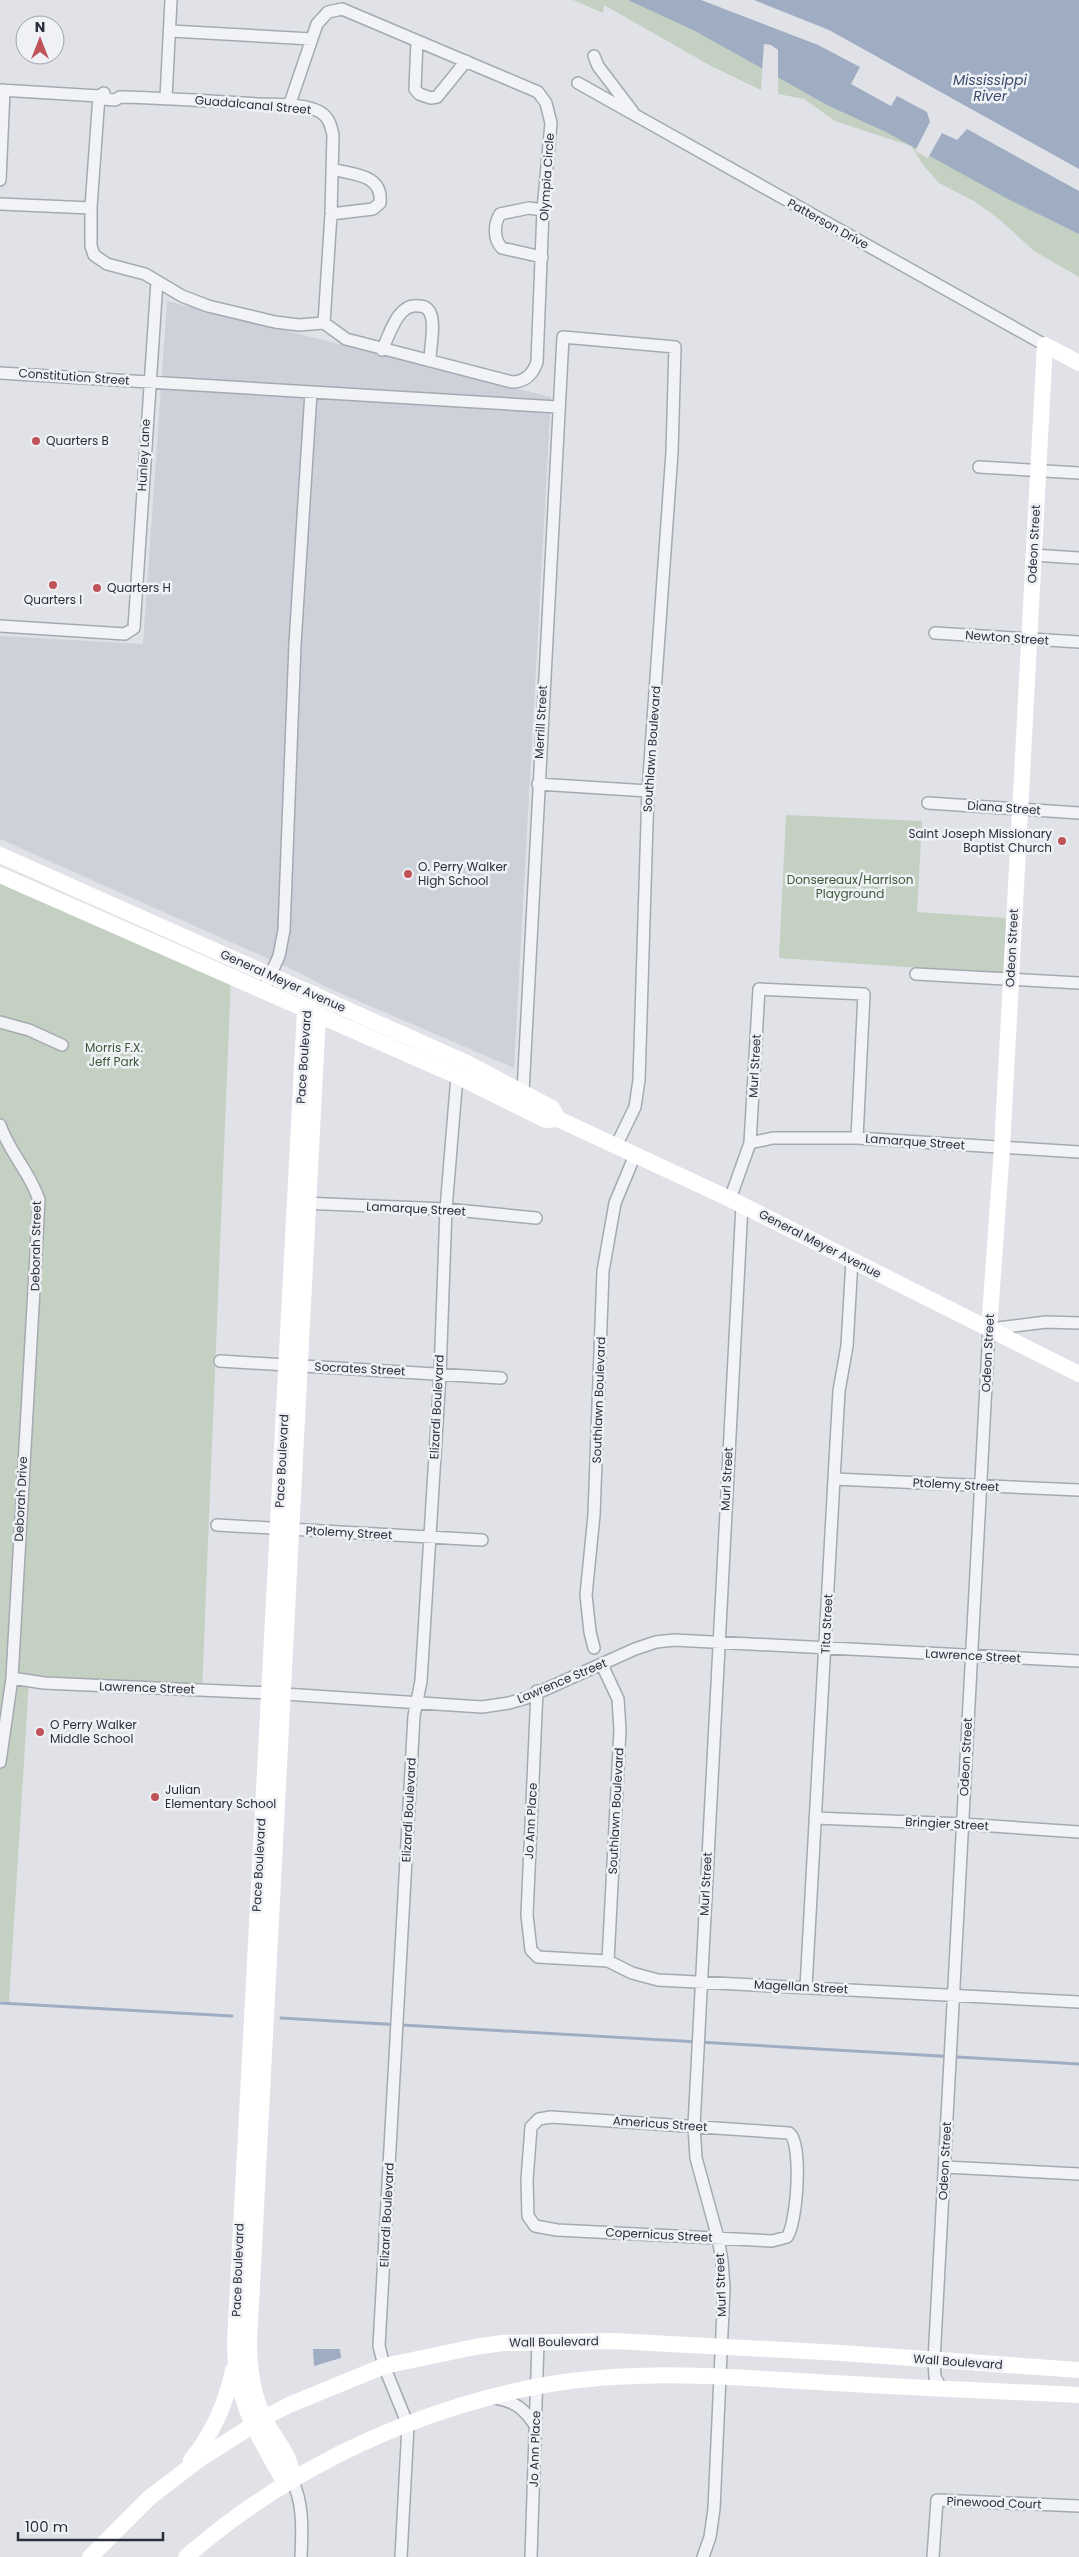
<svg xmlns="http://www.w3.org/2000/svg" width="1079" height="2557" font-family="Poppins,sans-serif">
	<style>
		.built { fill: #ced1d9 }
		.green { fill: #c4d0c2 }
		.water { fill: #9fadc3 }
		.pier { fill: #e0e2e7 }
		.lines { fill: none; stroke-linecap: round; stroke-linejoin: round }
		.stream { stroke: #9fadc3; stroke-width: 3 }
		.street-casing { stroke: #a6a9b1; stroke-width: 14 }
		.street { stroke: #f2f3f6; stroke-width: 11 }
		.secondary { stroke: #fff; stroke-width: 16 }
		.poi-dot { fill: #be5359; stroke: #eff1f5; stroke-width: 2 }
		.labels { text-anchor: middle; stroke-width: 5; stroke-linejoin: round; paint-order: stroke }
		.street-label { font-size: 12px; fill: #2b2f3d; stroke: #eff1f5 }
		.poi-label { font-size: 12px; fill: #2b2f3d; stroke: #eff1f5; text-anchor: start }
		.park-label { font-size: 12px; fill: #3c5739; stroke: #eff1f5 }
		.water-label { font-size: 14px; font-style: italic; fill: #394b6c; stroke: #eff1f5 }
	</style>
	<rect width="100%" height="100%" fill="#e0e2e7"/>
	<path class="built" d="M167 301 551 397 514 1068 326 987 300 973 0 839V636L143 644Z"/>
	<path class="green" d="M573 0H639L763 59 761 90 713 67 604 5 603 13Z
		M778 74 1079 221V277L1034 251 999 219 974 201 939 183 924 166 911 146 835 121 804 99 778 94Z
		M786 815 922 821 917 912 1006 918 1004 974 779 958Z
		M0 880 231 977 202 1690 29 1681 9 2002 0 2001Z"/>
	<path class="water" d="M628 0H1079V234L1006 198 886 132 829 106 695 31Z
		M313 2349H340L341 2358 314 2366Z"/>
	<path class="pier" d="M701 0H754L829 30 1079 169V191L967 129 957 140 942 133 928 158 915 151 930 122 927 112 897 96 891 106 851 84 860 67 818 45Z
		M764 44 771 45 778 50V80L762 71Z"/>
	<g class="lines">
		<path class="stream" d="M0 2003 232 2016
			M281 2018 1079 2064"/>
		<defs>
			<path id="street" d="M171 31 311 39
				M417 41 415 89 419 94 431 98 437 97 466 61
				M594 56 598 66 633 112
				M578 83 1045 345
				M0 90 99 96 104 93
				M99 96 91 207V246L94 255 107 264 145 274 182 296 208 306 275 322 299 325 324 323 346 339 512 382C525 382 533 374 537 362L543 210 551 123 546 103 538 92 342 9 328 12 317 24 289 106
				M101 96 103 99 115 100 120 97C167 98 213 101 259 104 277 105 304 103 320 112 329 117 331 126 333 135L331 214 324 323
				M166 98 171 0
				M0 180 4 90
				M0 204 91 208
				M331 214 373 209 380 203C383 174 354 175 332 169
				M542 257 502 248C493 239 494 224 500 214L529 208 543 210
				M382 350C390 334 398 302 419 306 425 306 429 309 431 315 435 327 430 348 430 361
				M0 373 558 407
				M979 467 1079 473
				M1033 555 1079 558
				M0 626 125 634 134 628 157 281
				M935 633 1079 642
				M538 784 648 791
				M928 803 1079 813
				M916 974 1079 983
				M263 991 279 956 284 930 295 644 311 392
				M0 1022 29 1030 62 1045
				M519 1098 523 1092 563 337 675 347 672 452 648 791 639 1080 635 1107 616 1146
				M0 1125C9 1152 30 1172 39 1200L12 1678 0 1762
				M750 1143 773 1138H857L1079 1152
				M730 1199 750 1143 759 989 864 994 857 1138
				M302 1203 446 1209 536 1218
				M220 1361 501 1378
				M834 1479 1079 1490
				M217 1525 482 1540
				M594 1648 590 1632 586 1595 594 1515 603 1271 615 1203 635 1155
				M602 1665 618 1699 620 1730 608 1961
				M12 1678 44 1683 269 1693 482 1707 509 1703 526 1698 635 1649 656 1642 674 1640 1079 1661
				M537 1691 527 1915 531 1950 538 1957 608 1961 632 1973 658 1980 1079 2002
				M815 1818 963 1824 1079 1832
				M806 1987 834 1479 839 1391 847 1346 852 1260
				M551 2117 789 2133C803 2142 797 2224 787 2237L772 2241 557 2230 535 2226 528 2216 527 2180 531 2127 539 2119Z
				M945 2167 1079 2174
				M941 2388 935 2377 934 2361 989 1329 1046 1322 1079 1323
				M495 2398C515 2401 524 2409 535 2425
				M292 2480C304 2504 302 2531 301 2557
				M401 2557 408 2425 384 2366 379 2346 414 1716 421 1681 440 1374 446 1209 457 1076 460 1073
				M531 2557 538 2342
				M703 2557 710 2537 714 2509 724 2288 722 2261 718 2238 696 2158 694 2126 742 1205
				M933 2557 937 2500 1079 2506"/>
		</defs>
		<use href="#street" class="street-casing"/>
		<use href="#street" class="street"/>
		<path class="secondary" d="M0 855 467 1063 552 1108 558 1119
			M0 875 457 1076 546 1120 558 1119 730 1199 1079 1374
			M314 994 318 1015 249 2343C249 2369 253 2396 265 2420 274 2438 294 2459 292 2480L281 2476C255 2431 235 2398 235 2343L305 1010Z
			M989 1329 1002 1148 1045 345 1079 363
			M191 2460C213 2433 226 2404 233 2370
			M90 2557 149 2498 200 2459 264 2418 289 2405 384 2366 475 2347 502 2343 614 2341 842 2353 1079 2370
			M186 2557C280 2475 393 2419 515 2391 620 2366 728 2377 834 2383 916 2388 997 2391 1079 2395"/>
	</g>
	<g class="poi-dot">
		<circle cx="36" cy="441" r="5"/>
		<circle cx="53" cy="585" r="5"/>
		<circle cx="97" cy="588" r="5"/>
		<circle cx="1062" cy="841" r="5"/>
		<circle cx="408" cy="874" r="5"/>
		<circle cx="40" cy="1732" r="5"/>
		<circle cx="155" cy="1797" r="5"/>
	</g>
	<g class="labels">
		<g class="street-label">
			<text transform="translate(253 105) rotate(5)" y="4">Guadalcanal Street</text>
			<text transform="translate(547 177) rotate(-86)" y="4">Olympia Circle</text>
			<text transform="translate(828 224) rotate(29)" y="4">Patterson Drive</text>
			<text transform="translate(74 377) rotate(4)" y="4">Constitution Street</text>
			<text transform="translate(144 455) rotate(-87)" y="4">Hunley Lane</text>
			<text transform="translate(1034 544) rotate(-87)" y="4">Odeon Street</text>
			<text transform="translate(1007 638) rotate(4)" y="4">Newton Street</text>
			<text transform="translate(541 722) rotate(-87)" y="4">Merrill Street</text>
			<text transform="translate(652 749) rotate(-86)" y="4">Southlawn Boulevard</text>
			<text transform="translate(1004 808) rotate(4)" y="4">Diana Street</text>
			<text transform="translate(1012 948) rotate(-87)" y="4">Odeon Street</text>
			<text transform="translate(283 981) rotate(24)" y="4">General Meyer Avenue</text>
			<text transform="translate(304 1057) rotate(-86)" y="4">Pace Boulevard</text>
			<text transform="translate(755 1066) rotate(-87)" y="4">Murl Street</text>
			<text transform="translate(915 1142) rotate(4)" y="4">Lamarque Street</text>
			<text transform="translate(416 1209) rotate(3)" y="4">Lamarque Street</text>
			<text transform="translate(820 1244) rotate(27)" y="4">General Meyer Avenue</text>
			<text transform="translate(36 1246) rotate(-89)" y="4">Deborah Street</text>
			<text transform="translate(988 1353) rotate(-87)" y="4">Odeon Street</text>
			<text transform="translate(360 1369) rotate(3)" y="4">Socrates Street</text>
			<text transform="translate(599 1400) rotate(-88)" y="4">Southlawn Boulevard</text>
			<text transform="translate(437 1407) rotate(-87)" y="4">Elizardi Boulevard</text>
			<text transform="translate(282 1461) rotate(-87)" y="4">Pace Boulevard</text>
			<text transform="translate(727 1479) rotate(-87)" y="4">Murl Street</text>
			<text transform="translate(956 1485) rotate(3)" y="4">Ptolemy Street</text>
			<text transform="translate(21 1499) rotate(-87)" y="4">Deborah Drive</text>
			<text transform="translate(349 1533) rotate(3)" y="4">Ptolemy Street</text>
			<text transform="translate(827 1624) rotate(-87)" y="4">Tita Street</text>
			<text transform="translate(973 1656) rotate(3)" y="4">Lawrence Street</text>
			<text transform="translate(562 1681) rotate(-23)" y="4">Lawrence Street</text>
			<text transform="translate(147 1688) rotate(2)" y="4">Lawrence Street</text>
			<text transform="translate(966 1757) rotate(-87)" y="4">Odeon Street</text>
			<text transform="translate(409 1810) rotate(-87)" y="4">Elizardi Boulevard</text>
			<text transform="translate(616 1811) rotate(-87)" y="4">Southlawn Boulevard</text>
			<text transform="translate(531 1821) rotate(-87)" y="4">Jo Ann Place</text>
			<text transform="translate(947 1824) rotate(3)" y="4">Bringier Street</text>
			<text transform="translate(259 1865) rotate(-87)" y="4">Pace Boulevard</text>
			<text transform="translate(706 1884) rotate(-87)" y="4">Murl Street</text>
			<text transform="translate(801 1987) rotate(3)" y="4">Magellan Street</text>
			<text transform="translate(660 2124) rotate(4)" y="4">Americus Street</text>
			<text transform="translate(945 2161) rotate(-87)" y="4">Odeon Street</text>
			<text transform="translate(387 2215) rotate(-87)" y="4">Elizardi Boulevard</text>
			<text transform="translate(659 2235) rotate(3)" y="4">Copernicus Street</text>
			<text transform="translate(238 2270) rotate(-88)" y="4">Pace Boulevard</text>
			<text transform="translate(721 2285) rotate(-92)" y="4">Murl Street</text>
			<text transform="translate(554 2342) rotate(-1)" y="4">Wall Boulevard</text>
			<text transform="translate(958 2362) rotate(4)" y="4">Wall Boulevard</text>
			<text transform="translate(535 2449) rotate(-88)" y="4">Jo Ann Place</text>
			<text transform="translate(994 2503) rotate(2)" y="4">Pinewood Court</text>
		</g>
		<g class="poi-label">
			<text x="46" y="445">Quarters B</text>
			<text x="107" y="592">Quarters H</text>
			<text x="53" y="604" text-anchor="middle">Quarters I</text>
			<text x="1052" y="838" text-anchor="end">Saint Joseph Missionary<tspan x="1052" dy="14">Baptist Church</tspan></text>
			<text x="418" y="871">O. Perry Walker<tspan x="418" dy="14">High School</tspan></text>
			<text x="50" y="1729">O Perry Walker<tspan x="50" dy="14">Middle School</tspan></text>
			<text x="165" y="1794">Julian<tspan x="165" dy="14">Elementary School</tspan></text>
		</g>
		<g class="park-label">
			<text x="850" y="884">Donsereaux/Harrison<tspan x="850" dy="14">Playground</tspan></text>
			<text x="114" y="1052">Morris F.X.<tspan x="114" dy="14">Jeff Park</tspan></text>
		</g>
		<g class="water-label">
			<text x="990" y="85">Mississippi<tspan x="990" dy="16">River</tspan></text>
		</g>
	</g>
	<g transform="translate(40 40)"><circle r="24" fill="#eff1f5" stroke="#a1a3ab"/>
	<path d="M0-4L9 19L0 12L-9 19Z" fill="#be5359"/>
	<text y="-8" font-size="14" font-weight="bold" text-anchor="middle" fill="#2b2f3d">N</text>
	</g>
	<path d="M18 2532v8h145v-8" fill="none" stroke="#2b2f3d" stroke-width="2.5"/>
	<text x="25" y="2532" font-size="15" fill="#2b2f3d" stroke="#eff1f5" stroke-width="4" paint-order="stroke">100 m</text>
</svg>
